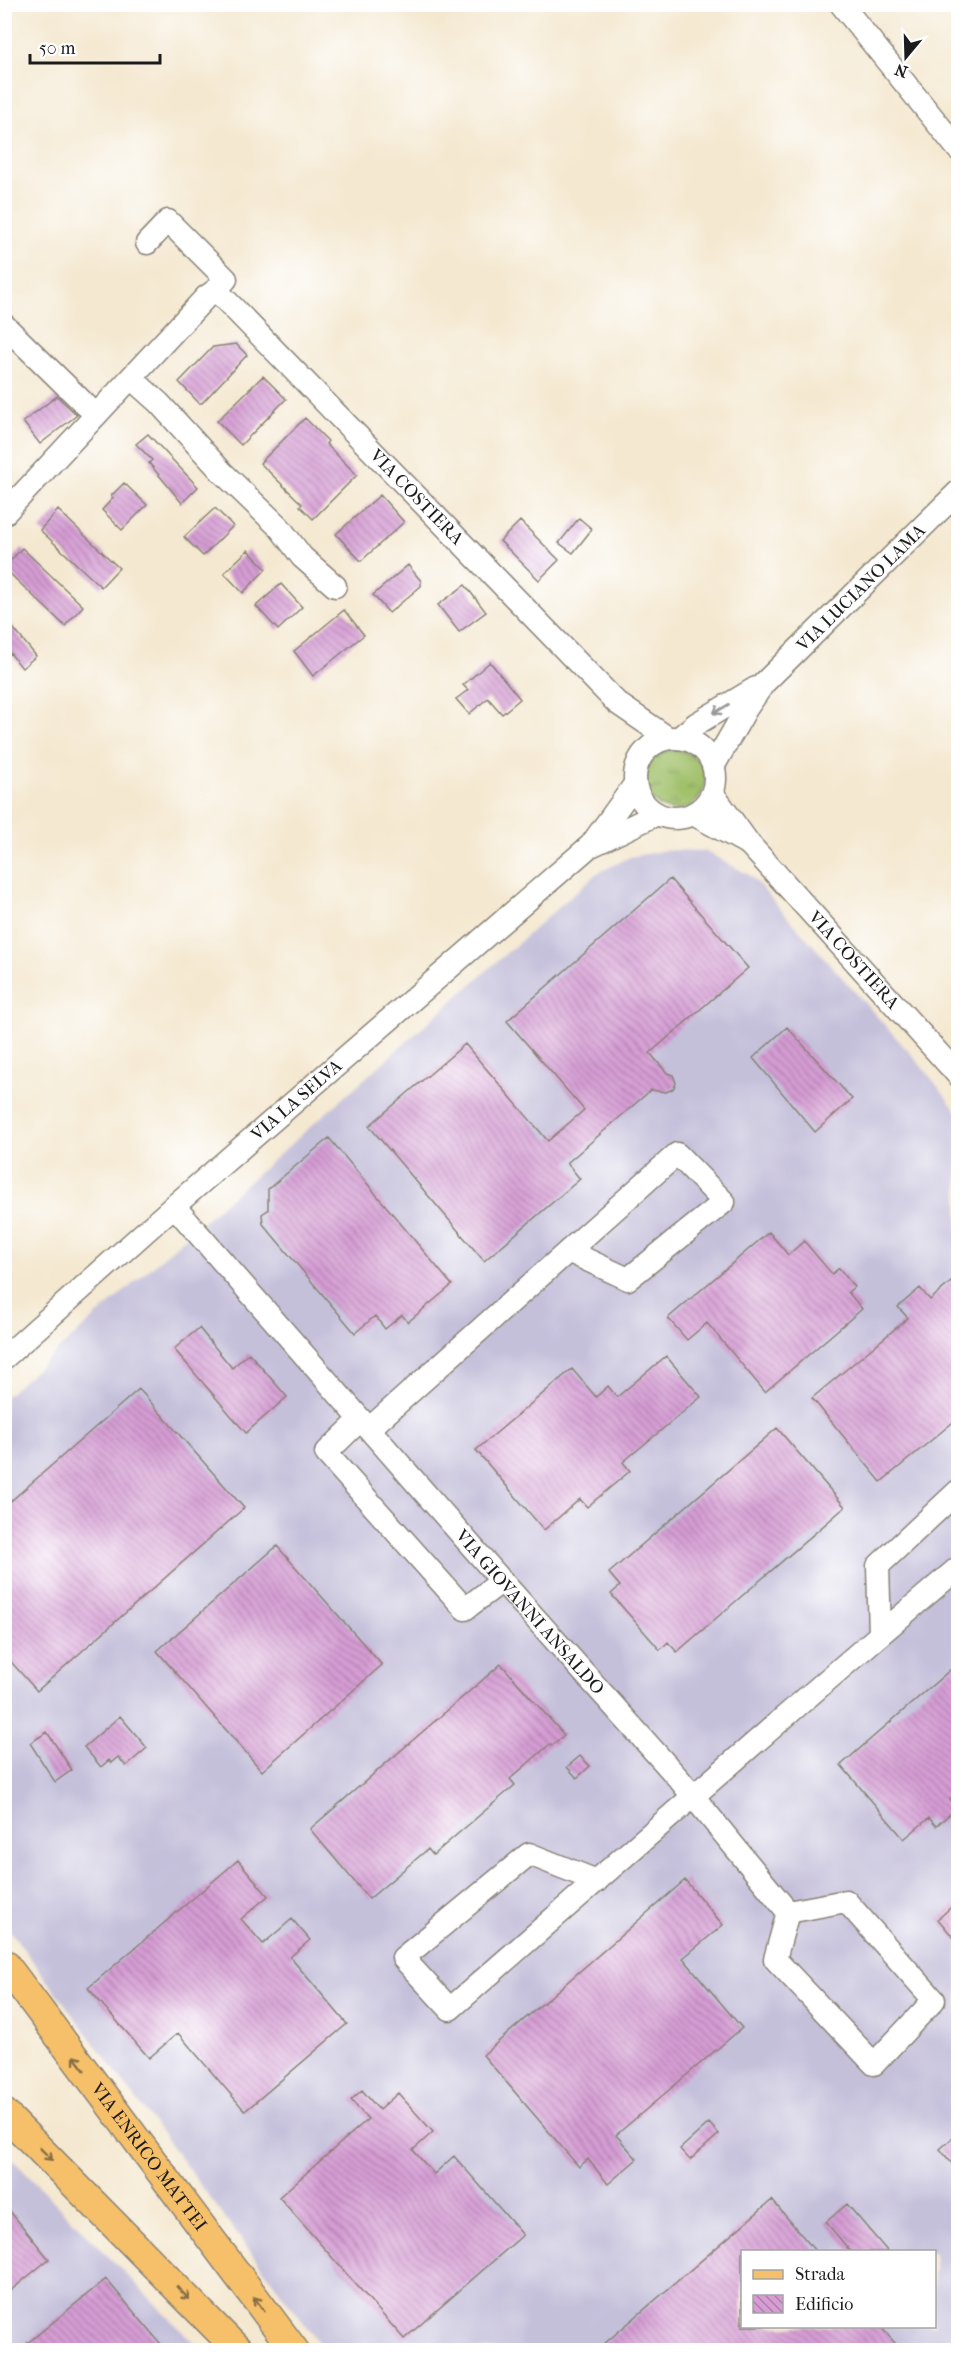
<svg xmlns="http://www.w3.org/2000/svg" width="963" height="2355" font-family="'IM FELL French Canon',serif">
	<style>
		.industrial { fill: #c5c0da; fill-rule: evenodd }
		.grass { fill: url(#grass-tufts); stroke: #5e6e42; stroke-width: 1.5 }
		.building { fill: url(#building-back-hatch) }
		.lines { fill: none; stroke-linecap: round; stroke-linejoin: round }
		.minor-casing { stroke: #888276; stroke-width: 25 }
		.major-casing { stroke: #888276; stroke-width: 31 }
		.minor { stroke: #fff; stroke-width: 22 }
		.major { stroke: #f6c06b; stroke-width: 28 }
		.oneway { stroke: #999 }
		.oneway2 { stroke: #896e44 }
		.labels { text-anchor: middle; stroke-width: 4.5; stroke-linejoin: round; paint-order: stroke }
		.street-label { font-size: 18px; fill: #1c1c1c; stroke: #fff }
	</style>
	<defs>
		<pattern id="grass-tufts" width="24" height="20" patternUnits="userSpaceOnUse" patternTransform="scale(1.5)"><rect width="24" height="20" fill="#9fbf68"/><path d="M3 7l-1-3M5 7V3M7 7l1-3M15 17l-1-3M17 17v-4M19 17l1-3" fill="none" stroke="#819a55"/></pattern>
		<pattern id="building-back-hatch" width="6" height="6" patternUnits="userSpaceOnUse" patternTransform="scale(1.5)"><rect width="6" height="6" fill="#d69dd4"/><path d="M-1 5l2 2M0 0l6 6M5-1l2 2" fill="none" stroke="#ad7fab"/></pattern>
	</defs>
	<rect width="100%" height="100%" fill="#fff"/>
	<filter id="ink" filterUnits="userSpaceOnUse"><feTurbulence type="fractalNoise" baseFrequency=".0167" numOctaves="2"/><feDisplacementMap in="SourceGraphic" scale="12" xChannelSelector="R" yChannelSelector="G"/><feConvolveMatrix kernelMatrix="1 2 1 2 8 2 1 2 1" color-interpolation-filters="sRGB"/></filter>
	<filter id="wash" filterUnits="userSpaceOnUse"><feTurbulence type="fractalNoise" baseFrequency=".008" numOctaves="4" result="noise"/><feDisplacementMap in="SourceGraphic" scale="24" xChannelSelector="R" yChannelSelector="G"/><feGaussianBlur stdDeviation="1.35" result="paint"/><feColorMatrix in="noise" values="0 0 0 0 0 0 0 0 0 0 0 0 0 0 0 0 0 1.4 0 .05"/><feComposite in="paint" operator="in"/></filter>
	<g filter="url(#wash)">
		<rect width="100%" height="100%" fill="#f4e8d0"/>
		<path class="industrial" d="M667 850 705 851 751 876 926 1071 958 1113V2350H324L5 1924V1397L596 874 630 857ZM742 2252H934V2326H742Z
			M5 2152 201 2350H5Z"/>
		<path class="grass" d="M645 780a30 30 0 1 1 60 0a30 30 0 1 1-60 0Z"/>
		<g id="blocks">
			<path class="building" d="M236 344 247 355 202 403H199L179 382 213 347Z
				M263 376 286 399 241 445 217 421Z
				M57 396 77 415 40 444 23 422Z
				M305 418 328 441 326 444 357 475 313 519 300 506 302 504 260 463Z
				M148 434 198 487 182 503 149 463 152 460 136 444Z
				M124 483 147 505 122 530 102 510 113 498 111 496Z
				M380 495 404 522 361 561 336 534Z
				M215 508 233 526 203 556 184 537Z
				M58 510 119 568 101 587 40 530Z
				M579 518 592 529 573 553 559 543Z
				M520 521 559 560 539 580 500 541Z
				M22 548 83 606 65 626 4 568Z
				M248 550 266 569 243 593 224 573Z
				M408 565 421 581V586L389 613 373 595Z
				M281 584 302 607 278 630 256 606Z
				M465 585 486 612 459 632 438 605Z
				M344 610 364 635 313 676 294 651Z
				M4 617 36 656 22 668 10 653 4 658Z
				M490 662 520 699 502 714 488 698 469 714 456 699 468 690 463 685Z
				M670 879 748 968 650 1053 667 1073 673 1075 676 1083 673 1089 666 1092 651 1090 567 1163 580 1179 484 1261 369 1126 465 1044 548 1141 584 1110 507 1021Z
				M787 1027 852 1099 815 1132 753 1058Z
				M329 1138 452 1285 408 1322 402 1315 385 1329 375 1316 355 1333 263 1224 262 1214 268 1210V1189Z
				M769 1232 788 1255 804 1241 832 1274 839 1268 854 1287 848 1292 862 1309 765 1392 707 1323 687 1340 668 1318Z
				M958 1276V1418L881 1482 812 1398 908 1318 898 1307 920 1288 930 1300Z
				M199 1328 232 1368 249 1353 287 1397 246 1433 174 1349Z
				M666 1356 701 1397 623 1462 630 1471 587 1507 580 1499 544 1530 476 1450 572 1369 596 1397 608 1386 617 1397Z
				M139 1389 244 1508 37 1691 4 1654V1507Z
				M777 1428 845 1507 677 1652 668 1642 660 1650 611 1594 620 1586 609 1573Z
				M277 1546 382 1665 262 1771 157 1651Z
				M958 1663V1792L950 1799 957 1808 936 1826 929 1818 904 1839 841 1765Z
				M501 1664 564 1735 552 1746 550 1744 510 1779 515 1785 433 1855 428 1849 369 1899 310 1829Z
				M120 1716 147 1748 126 1766 118 1757 111 1763 109 1760 101 1767 84 1747Z
				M47 1732 72 1770 55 1782 30 1743Z
				M580 1756 590 1766 577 1778 567 1767Z
				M238 1860 268 1896 241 1919 263 1944 292 1919 310 1940 290 1957 347 2024 245 2111 178 2033 149 2058 88 1988Z
				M685 1880 723 1925 683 1958 742 2028 616 2135 637 2159 608 2184 588 2159 579 2167 483 2055Z
				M958 1901V1943L938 1919Z
				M362 2090 379 2110 398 2093 433 2132 413 2150 434 2174 454 2156 523 2235 404 2339 279 2197 368 2119 351 2100Z
				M709 2123 719 2134 690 2160 680 2149Z
				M958 2133V2171L940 2149Z
				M772 2200 816 2252H742V2326H880L901 2350H597Z
				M4 2204 49 2259 4 2296Z
				M847 2204 888 2252H851L826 2222Z
				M106 2279 166 2350H19Z"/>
		</g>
	</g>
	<g filter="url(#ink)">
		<use href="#blocks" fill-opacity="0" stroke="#888276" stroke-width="1.5"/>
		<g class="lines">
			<defs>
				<g id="minor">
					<path d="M841 4 958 149"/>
					<path d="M147 243 168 221 226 279 216 290"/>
					<path d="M4 325 96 415"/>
					<path d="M131 378 159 403 222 472 280 528 302 557 335 586"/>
					<path id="s1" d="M4 514 206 297 216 290 617 703 668 738"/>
					<circle cx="675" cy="778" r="40"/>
					<path d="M679 738 696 724 756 688"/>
					<path id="s2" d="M714 765 746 709 764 683 958 492"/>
					<path id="s3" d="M713 794 750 845 958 1075"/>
					<path d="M693 814 745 842"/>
					<path d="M593 845 657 814"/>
					<path id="s4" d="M174 1206 502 1581 679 1779 788 1912 775 1959 874 2064 934 2000 846 1901 788 1912"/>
					<path id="s5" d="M4 1358 174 1206 591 845 635 784"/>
					<path d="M360 1420 326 1453 465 1609 502 1581"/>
					<path d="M370 1428 677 1154 724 1202 628 1279 568 1251"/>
					<path d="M880 1634 878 1566 958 1491"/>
					<path d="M597 1881 529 1854 403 1958 450 2009C619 1861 787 1713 958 1568"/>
				</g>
				<g id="major">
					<path id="s6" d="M4 1963 294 2350"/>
					<path d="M4 2113 238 2350"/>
				</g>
			</defs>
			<use href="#minor" class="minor-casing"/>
			<use href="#major" class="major-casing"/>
			<use href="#minor" class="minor"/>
			<use href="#major" class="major"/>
		</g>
		<defs><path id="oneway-shaft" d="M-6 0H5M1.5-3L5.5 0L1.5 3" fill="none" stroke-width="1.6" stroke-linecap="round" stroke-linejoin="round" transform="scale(1.5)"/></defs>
		<use class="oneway" href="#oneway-shaft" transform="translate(721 709) rotate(149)"/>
		<g class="oneway2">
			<use href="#oneway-shaft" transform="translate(79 2063) rotate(-127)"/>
			<use href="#oneway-shaft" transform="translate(46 2154) rotate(45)"/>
			<use href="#oneway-shaft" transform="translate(183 2293) rotate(45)"/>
			<use href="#oneway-shaft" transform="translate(259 2304) rotate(-127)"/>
		</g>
	</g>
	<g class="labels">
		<g class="street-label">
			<text dy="6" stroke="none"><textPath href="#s1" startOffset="597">VIA COSTIERA</textPath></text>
			<text dy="6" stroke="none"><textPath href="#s2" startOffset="232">VIA LUCIANO LAMA</textPath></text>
			<text dy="6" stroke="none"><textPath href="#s3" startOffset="218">VIA COSTIERA</textPath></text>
			<text dy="6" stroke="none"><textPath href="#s5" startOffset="390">VIA LA SELVA</textPath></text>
			<text dy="6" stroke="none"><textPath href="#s4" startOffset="540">VIA GIOVANNI ANSALDO</textPath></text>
			<text dy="6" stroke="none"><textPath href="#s6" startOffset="242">VIA ENRICO MATTEI</textPath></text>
		</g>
	</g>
	<rect width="963" height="2355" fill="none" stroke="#fff" stroke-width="24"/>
	<rect x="741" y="2250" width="195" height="78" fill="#ffffff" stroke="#a4a4a4" stroke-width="1.5"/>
	<rect x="753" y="2270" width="30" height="9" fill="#f6c06b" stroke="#a4a4a4" stroke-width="1.5"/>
	<text x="795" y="2280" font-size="18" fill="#1c1c1c">Strada</text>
	<rect x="753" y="2295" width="30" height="18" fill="url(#building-back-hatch)" stroke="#a4a4a4" stroke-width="1.5"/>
	<text x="795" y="2310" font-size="18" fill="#1c1c1c">Edificio</text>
	<g transform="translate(906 57) rotate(199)" stroke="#ffffff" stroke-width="4.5" paint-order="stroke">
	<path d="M0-4.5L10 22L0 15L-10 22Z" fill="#1c1c1c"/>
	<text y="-9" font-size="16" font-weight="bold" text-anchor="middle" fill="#1c1c1c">N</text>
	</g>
	<path d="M30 54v9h130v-9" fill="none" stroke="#1c1c1c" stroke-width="3"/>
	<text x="39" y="54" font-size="18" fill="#1c1c1c" stroke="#ffffff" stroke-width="4.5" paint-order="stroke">50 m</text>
</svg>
